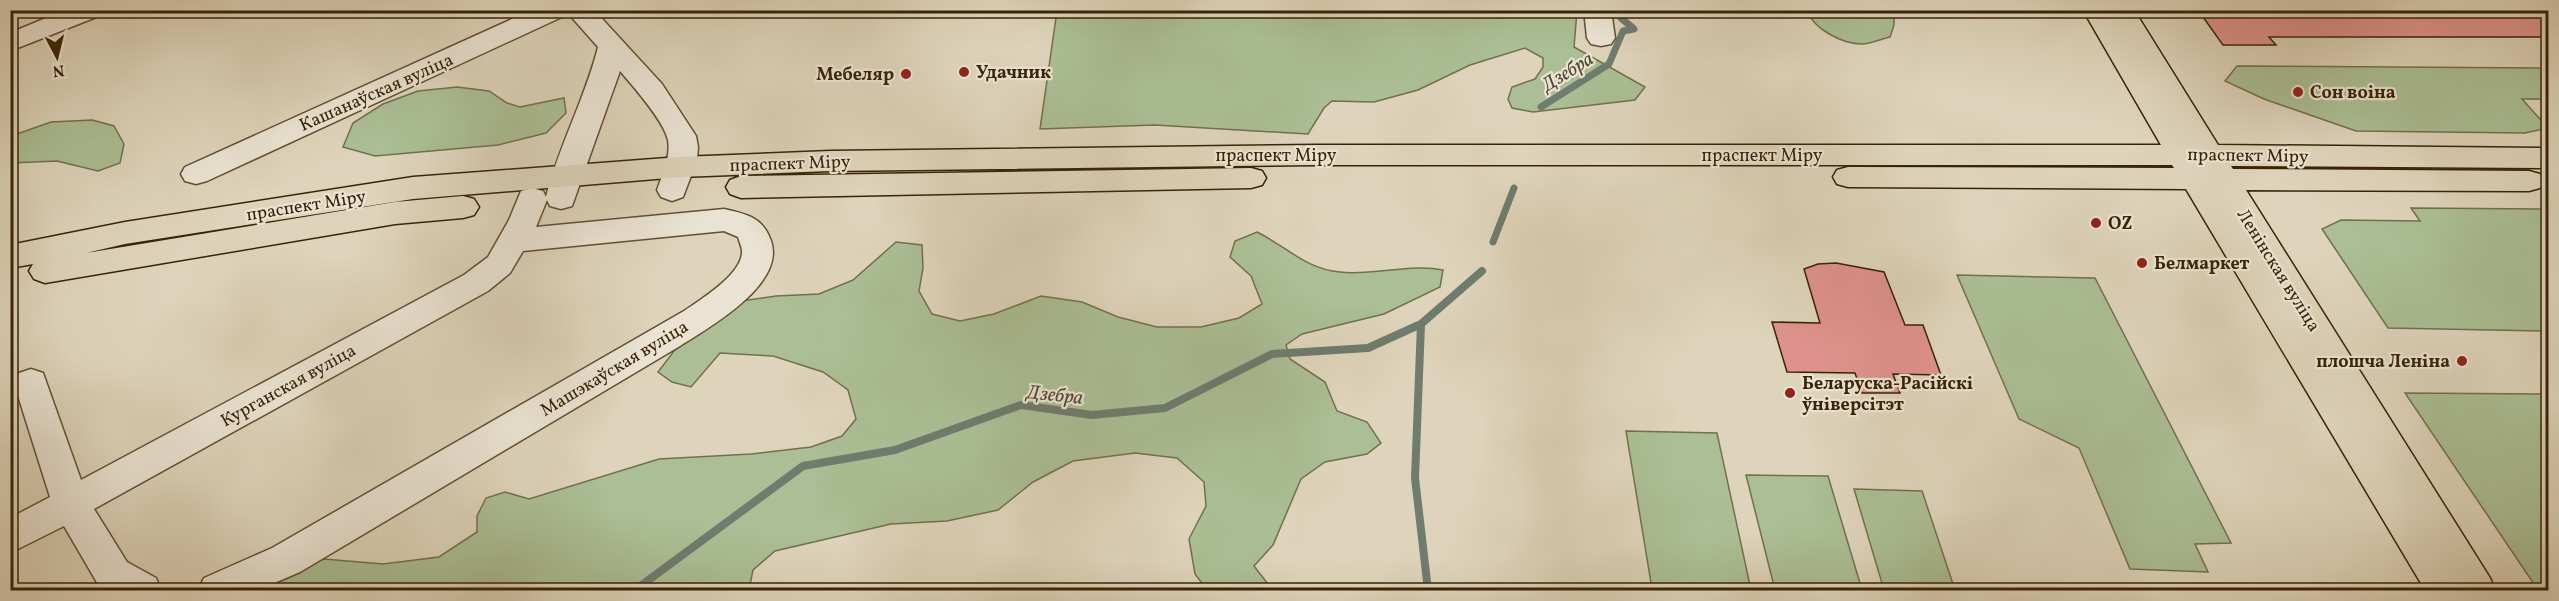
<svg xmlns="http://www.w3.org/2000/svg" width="2559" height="601" font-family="Vollkorn,serif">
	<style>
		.green { fill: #abbe95; stroke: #72704d; stroke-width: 1.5 }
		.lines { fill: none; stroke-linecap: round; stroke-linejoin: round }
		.stream-far1 { stroke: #6f7c6e; stroke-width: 7 }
		.stream { stroke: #6f7c6e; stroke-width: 8 }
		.building { fill: #df928d; stroke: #382305; stroke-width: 1.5 }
		.minor-casing { stroke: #624f32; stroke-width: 3 }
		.major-casing { stroke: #382305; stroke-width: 3 }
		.minor { fill: #eae3d3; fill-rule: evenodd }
		.major { fill: #ded4bb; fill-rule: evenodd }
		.poi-dot { fill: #8f2418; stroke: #eae3d3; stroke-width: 2 }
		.labels { text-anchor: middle; stroke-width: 4.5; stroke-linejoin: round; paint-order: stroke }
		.poi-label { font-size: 18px; font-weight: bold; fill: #382305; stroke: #eae3d3; text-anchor: start }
		.street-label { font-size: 18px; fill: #382305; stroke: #eae3d3 }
		.water-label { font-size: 20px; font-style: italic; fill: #4f4831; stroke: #eae3d3 }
	</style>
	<rect width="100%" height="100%" fill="#ded4bb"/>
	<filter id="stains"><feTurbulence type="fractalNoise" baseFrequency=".00333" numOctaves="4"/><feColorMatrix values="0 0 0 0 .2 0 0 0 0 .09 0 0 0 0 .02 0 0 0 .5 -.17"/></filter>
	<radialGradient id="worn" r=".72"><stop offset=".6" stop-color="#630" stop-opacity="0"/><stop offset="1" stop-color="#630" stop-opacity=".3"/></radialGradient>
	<path class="green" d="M1057 11H1577L1574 47 1645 87 1635 100 1533 112 1512 108 1508 99 1512 87 1535 79 1543 67V58L1525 48 1470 65 1418 90 1374 102 1332 101 1324 108 1308 134 1155 125 1040 129Z
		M1807 11H1894V25L1890 37C1881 39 1870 44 1862 44 1842 44 1814 29 1807 11Z
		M2237 66 2548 68V99H2522L2548 128 2525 133 2356 131 2264 99 2225 81Z
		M457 87 489 91 507 103 520 107 564 98 566 113 546 133 498 145 375 156 343 147 353 123 383 104 418 91Z
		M92 120 114 126 124 144 120 163 98 171 57 161 11 163V136L51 122Z
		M2411 208 2548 209V331L2388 328 2322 229 2341 220 2420 221Z
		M1257 232C1287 247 1306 269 1340 272 1373 276 1412 263 1443 270L1440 287 1384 314 1302 334 1286 345 1290 359 1325 382 1337 411 1367 422 1381 443 1367 454 1325 462 1301 479 1273 545 1254 566 1271 588 1284 590H1207L1195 574 1189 539 1206 506 1204 482 1177 458 1135 453 1073 461 1033 482 998 510 947 521 891 524 775 551 753 570 749 590H669L643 583 602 586 595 590H257L284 573 324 559 383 564 439 557 477 532V516L486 498 505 492 529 499 659 459 751 454 811 447 842 436 856 419 848 390 823 372 773 356 720 353 691 387 672 382 658 372 674 351 715 317 741 301 776 296 819 294 853 280 896 242 922 245 923 268 919 291 932 314 960 321 994 314 1041 296 1082 302 1118 317 1157 327H1201L1239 318 1262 304 1251 276 1230 257 1235 241Z
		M1957 275 2095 278 2231 543 2195 544 2208 572 2130 569 2079 448 2019 419Z
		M2405 393 2548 394V590H2538Z
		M1626 431 1717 433 1751 590 1652 589Z
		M1746 475 1828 476 1862 590H1775Z
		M1854 489 1922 491 1955 590H1884Z"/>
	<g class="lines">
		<path class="stream-far1" d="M1541 107 1609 64 1623 31 1634 29 1621 18 1627 10
			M1493 242 1514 188"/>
		<path class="stream" d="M1421 324 1415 478 1428 590
			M635 590 803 466 895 450 1021 405 1092 415 1165 408 1272 354 1368 348 1421 324 1482 271"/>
	</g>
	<path class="building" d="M2198 10H2548V37H2269L2276 45H2223Z
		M1836 263 1884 272 1905 325H1923L1941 375 1893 374 1900 393H1862L1855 373 1787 372 1772 322 1820 323 1804 269 1818 264Z"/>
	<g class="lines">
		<defs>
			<path id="minor" d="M65 10H103L99 16 10 51V33Z
				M532 10H594L662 84 696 136 698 147 697 160 683 197 672 201 661 197 657 190C662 175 671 157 668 140 664 121 633 86 620 71L572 206 561 209 550 206 547 200 536 227 724 209C746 214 763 217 771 241 786 284 710 327 680 346L300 572 258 590H198L204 578 272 548 684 311C700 300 743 274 742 251 742 247 739 241 738 237L724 231 523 251 510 273 488 291 94 509 127 562 156 578 161 590H107L99 586 64 526 10 553V518L50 497 14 383 19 373 31 369 43 373 81 480 464 275 488 257 509 220 521 191 532 188 543 191 546 197C559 145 585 99 598 47L567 12 564 16 207 181 196 184 185 181 181 174 185 167Z
				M1584 10H1611L1615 38 1611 44 1601 46 1591 44 1587 38Z"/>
			<path id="major" d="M2083 10H2134L2218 145 2548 148V168L2231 166 2233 169 2529 171 2540 174 2544 181 2540 188 2529 191 2246 190 2490 578 2495 590H2425L2186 189 1848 187 1837 184 1833 177 1837 170 1848 167 2174 168 2172 165H1317L830 171 680 177 413 199 125 244 86 253 395 202 463 196 474 199 479 207 474 215 463 218 395 224 45 283 34 279 29 271 33 264 10 268V245L125 222 413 177 680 157 830 151 1317 145H2161Z
				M1251 168 1262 171 1266 178 1262 185 1251 188 741 198 730 194 726 187 730 180 741 176Z"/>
		</defs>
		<use href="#minor" class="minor-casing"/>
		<use href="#major" class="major-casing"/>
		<use href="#minor" class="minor"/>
		<use href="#major" class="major"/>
	</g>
	<g class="poi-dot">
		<circle cx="964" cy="72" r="6"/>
		<circle cx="906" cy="74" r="6"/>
		<circle cx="2298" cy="92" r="6"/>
		<circle cx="2096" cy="223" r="6"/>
		<circle cx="2142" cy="263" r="6"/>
		<circle cx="2462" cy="361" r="6"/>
		<circle cx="1790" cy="393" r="6"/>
	</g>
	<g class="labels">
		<g class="poi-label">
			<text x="976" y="78">Удачник</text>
			<text x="894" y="80" text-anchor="end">Мебеляр</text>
			<text x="2310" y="98">Сон воіна</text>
			<text x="2108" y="229">OZ</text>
			<text x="2154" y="269">Белмаркет</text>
			<text x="2450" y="367" text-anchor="end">плошча Леніна</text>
			<text x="1802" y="389">Беларуска-Расійскі<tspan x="1802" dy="21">ўніверсітэт</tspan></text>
		</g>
		<g class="street-label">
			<text transform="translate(376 92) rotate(-24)" y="6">Кашанаўская вуліца</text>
			<text x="1276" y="161">праспект Міру</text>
			<text x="1762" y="161">праспект Міру</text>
			<text transform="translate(2248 155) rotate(1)" y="6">праспект Міру</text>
			<text transform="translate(790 163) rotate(-2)" y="6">праспект Міру</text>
			<text transform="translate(306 205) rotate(-9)" y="6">праспект Міру</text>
			<text transform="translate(2279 270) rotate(58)" y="6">Ленінская вуліца</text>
			<text transform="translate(614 368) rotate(-31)" y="6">Машэкаўская вуліца</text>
			<text transform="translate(288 385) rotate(-29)" y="6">Курганская вуліца</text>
		</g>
		<g class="water-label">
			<text transform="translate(1567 71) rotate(-32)" y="7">Дзебра</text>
			<text transform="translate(1055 394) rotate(6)" y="7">Дзебра</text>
		</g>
	</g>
	<rect width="2559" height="601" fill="none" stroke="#ded4bb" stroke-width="36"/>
	<rect x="12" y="12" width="2535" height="577" fill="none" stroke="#382305" stroke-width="3"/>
	<rect x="18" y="18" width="2523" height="565" fill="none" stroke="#382305" stroke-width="1.5"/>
	<g transform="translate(57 57) rotate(173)" stroke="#eae3d3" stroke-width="4.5" paint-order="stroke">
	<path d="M0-4.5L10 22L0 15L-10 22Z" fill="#382305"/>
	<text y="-9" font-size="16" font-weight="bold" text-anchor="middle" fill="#382305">N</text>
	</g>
	<rect width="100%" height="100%" filter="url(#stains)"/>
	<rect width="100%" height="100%" fill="url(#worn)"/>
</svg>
